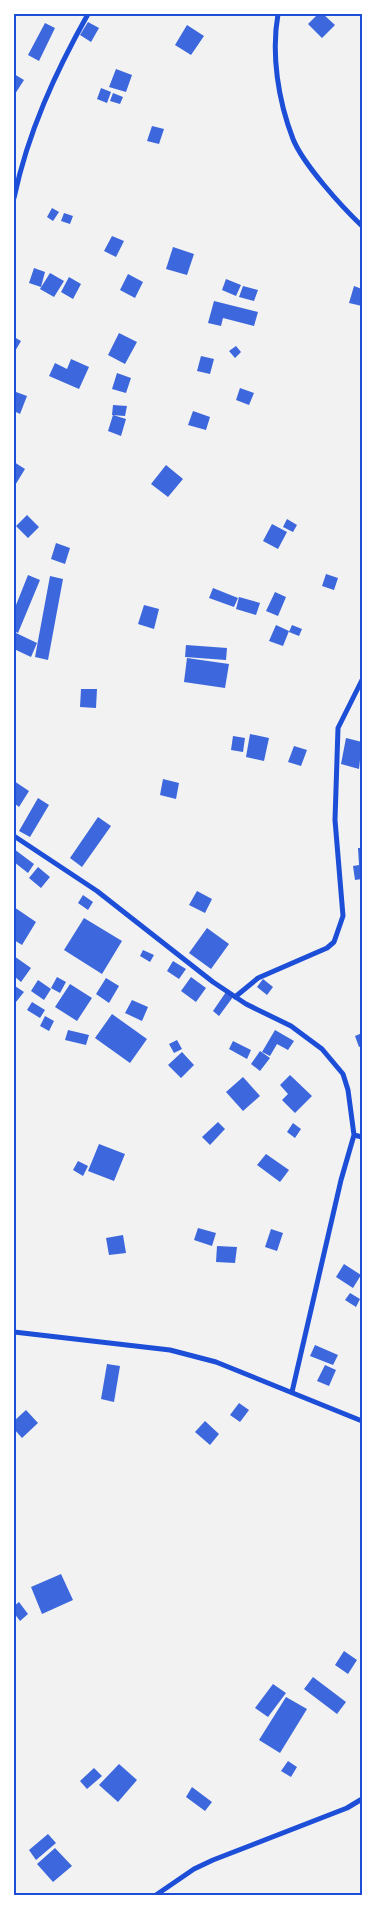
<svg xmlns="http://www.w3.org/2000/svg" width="376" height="1909" font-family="Montserrat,sans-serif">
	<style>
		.building { fill: #3d67dc }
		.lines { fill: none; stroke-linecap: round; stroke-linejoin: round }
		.minor { stroke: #1d4ed8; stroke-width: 5 }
		.neatline { fill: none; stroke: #1d4ed8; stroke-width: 2 }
	</style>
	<rect width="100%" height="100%" fill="#f2f2f2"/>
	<path class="building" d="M318 14H323L335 25 322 38 308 24Z
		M88 22 99 28 91 42 80 35Z
		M45 23 55 28 39 61 28 55Z
		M187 25 204 36 191 55 175 45Z
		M116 69 132 75 126 92 109 87Z
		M14 74 24 80 15 94 14 93Z
		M101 88 111 92 107 103 97 99Z
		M113 93 123 97 120 104 110 101Z
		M152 126 164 129 159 144 147 141Z
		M52 208 59 212 53 221 47 217Z
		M64 213 73 216 70 224 61 221Z
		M112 236 124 241 116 257 104 251Z
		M173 247 194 254 187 275 166 269Z
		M34 268 45 272 41 287 29 283Z
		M50 273 64 281 54 297 40 289Z
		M128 274 143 282 135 298 120 290Z
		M69 277 81 284 73 299 61 292Z
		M226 279 241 285 236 296 222 290Z
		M243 286 258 290 254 301 239 297Z
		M354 286 362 289V306L349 303Z
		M214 301 258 312 254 326 223 318 221 326 208 323Z
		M119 333 137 342 125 364 108 355Z
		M14 337 21 341 14 353Z
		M236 346 241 352 235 358 229 351Z
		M201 356 214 359 210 374 197 371Z
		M71 359 89 367 79 389 49 376 55 363 67 369Z
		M117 373 131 378 126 393 112 389Z
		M240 388 254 393 249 405 236 400Z
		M16 392 27 396 20 414 14 411Z
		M113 405 127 406 125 416 112 415Z
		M193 411 210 417 206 430 188 425Z
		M113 415 126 419 121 436 108 431Z
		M14 462 25 469 14 487Z
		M166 465 183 479 168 497 151 484Z
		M27 515 39 527 28 538 16 526Z
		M287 519 297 525 293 532 283 527Z
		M272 524 287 532 278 549 263 541Z
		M56 543 70 548 65 564 51 559Z
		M326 574 338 578 334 590 322 586Z
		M28 575 40 580 18 633 14 631V610Z
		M50 576 63 579 48 660 35 657Z
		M213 588 238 598 234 607 209 598Z
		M275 592 286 597 278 616 266 611Z
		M239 597 260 603 256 615 236 609Z
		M144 605 159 609 154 629 138 624Z
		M276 625 289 631 283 646 269 641Z
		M292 625 302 629 299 636 289 632Z
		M14 632 37 643 31 657 14 649Z
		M186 645 227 648 226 660 185 657Z
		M187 658 229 664 225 688 184 682Z
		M81 689H97L96 708 80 707Z
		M250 734 269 738 264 761 246 757Z
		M233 736 245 738 243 752 231 750Z
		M346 738 362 742 359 769 341 764Z
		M294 746 307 750 301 766 288 762Z
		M163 779 179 783 176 799 160 795Z
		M14 781 29 791 19 807 14 803Z
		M38 798 49 805 30 837 19 831Z
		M98 817 111 826 82 867 70 858Z
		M358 848H362V879L355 880 353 866 359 865Z
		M14 849 34 864 28 873 14 862Z
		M38 867 50 877 41 888 29 878Z
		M197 891 212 899 205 913 189 905Z
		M83 895 93 902 88 910 78 903Z
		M14 907 36 922 22 945 14 940Z
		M84 918 122 941 102 974 64 950Z
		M207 928 229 944 211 969 189 953Z
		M143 950 154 955 150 962 140 956Z
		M14 956 31 968 21 982 14 976Z
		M173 961 186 969 179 979 167 971Z
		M57 977 66 982 60 993 51 988Z
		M191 977 206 988 196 1002 181 991Z
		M106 978 119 986 109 1003 96 994Z
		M263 979 273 987 267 995 257 987Z
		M38 980 51 989 44 1000 31 991Z
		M70 984 92 998 77 1021 55 1007Z
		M15 986 24 992 16 1002 14 1000Z
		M226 992 233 997 219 1016 213 1011Z
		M132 1000 148 1007 142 1021 125 1013Z
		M32 1002 45 1010 40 1018 27 1010Z
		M112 1014 147 1039 130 1063 95 1038Z
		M45 1016 54 1021 49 1031 40 1026Z
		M68 1030 89 1035 86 1045 65 1040Z
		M275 1030 294 1041 288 1050 277 1044 270 1056 262 1052Z
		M362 1033V1046L359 1047 355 1036Z
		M177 1040 182 1049 174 1053 169 1044Z
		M233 1041 251 1050 247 1059 229 1049Z
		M260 1051 270 1058 260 1071 251 1064Z
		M182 1052 194 1065 181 1078 168 1065Z
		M290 1075 312 1096 295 1113 282 1100 288 1094 280 1085Z
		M243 1077 260 1096 243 1111 226 1092Z
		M218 1122 225 1129 210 1145 202 1137Z
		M293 1123 301 1129 295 1138 287 1132Z
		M99 1144 125 1154 114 1181 88 1171Z
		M266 1154 289 1170 280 1182 257 1165Z
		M78 1161 88 1166 83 1176 73 1170Z
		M198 1228 216 1233 212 1246 194 1240Z
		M271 1229 283 1233 277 1251 265 1247Z
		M123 1235 126 1253 109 1255 106 1238Z
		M217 1246 237 1247 235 1263 216 1262Z
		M344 1264 361 1275 353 1288 336 1277Z
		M350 1293 360 1299 356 1307 345 1300Z
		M315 1345 338 1355 333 1365 310 1356Z
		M107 1364 120 1366 114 1402 101 1399Z
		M325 1365 336 1370 329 1386 317 1381Z
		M239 1403 249 1410 240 1422 230 1415Z
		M26 1410 38 1423 22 1438 14 1429V1421Z
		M205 1421 219 1434 210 1445 195 1432Z
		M61 1574 73 1600 42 1614 31 1587Z
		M19 1602 28 1614 20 1621 14 1613V1606Z
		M344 1651 357 1660 348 1674 335 1665Z
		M313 1677 346 1702 337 1714 304 1689Z
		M273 1684 286 1693 268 1717 255 1708Z
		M286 1697 307 1709 280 1753 259 1740Z
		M288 1761 297 1767 291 1777 281 1771Z
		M119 1764 137 1780 118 1802 99 1785Z
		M94 1768 102 1776 87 1789 80 1781Z
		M192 1787 212 1802 205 1811 186 1797Z
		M48 1834 56 1843 36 1860 29 1850Z
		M55 1848 72 1866 53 1882 37 1864Z"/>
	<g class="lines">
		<path class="minor" d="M278 14C271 54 278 100 293 139 303 164 342 207 362 226
			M14 198C28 132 55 73 88 14
			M14 836 97 891 213 982 246 1004 291 1026 322 1049 343 1074 348 1090 354 1135 341 1180 292 1392
			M235 997 258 978 327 948 334 942 343 916 335 820 338 728 362 680
			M354 1135 362 1137
			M14 1332 170 1350 216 1362 362 1421
			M156 1895 194 1869 213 1860 347 1808 362 1799"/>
	</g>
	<rect width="376" height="1909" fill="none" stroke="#ffffff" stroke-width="30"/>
	<rect x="15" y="15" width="346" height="1879" class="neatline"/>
</svg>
